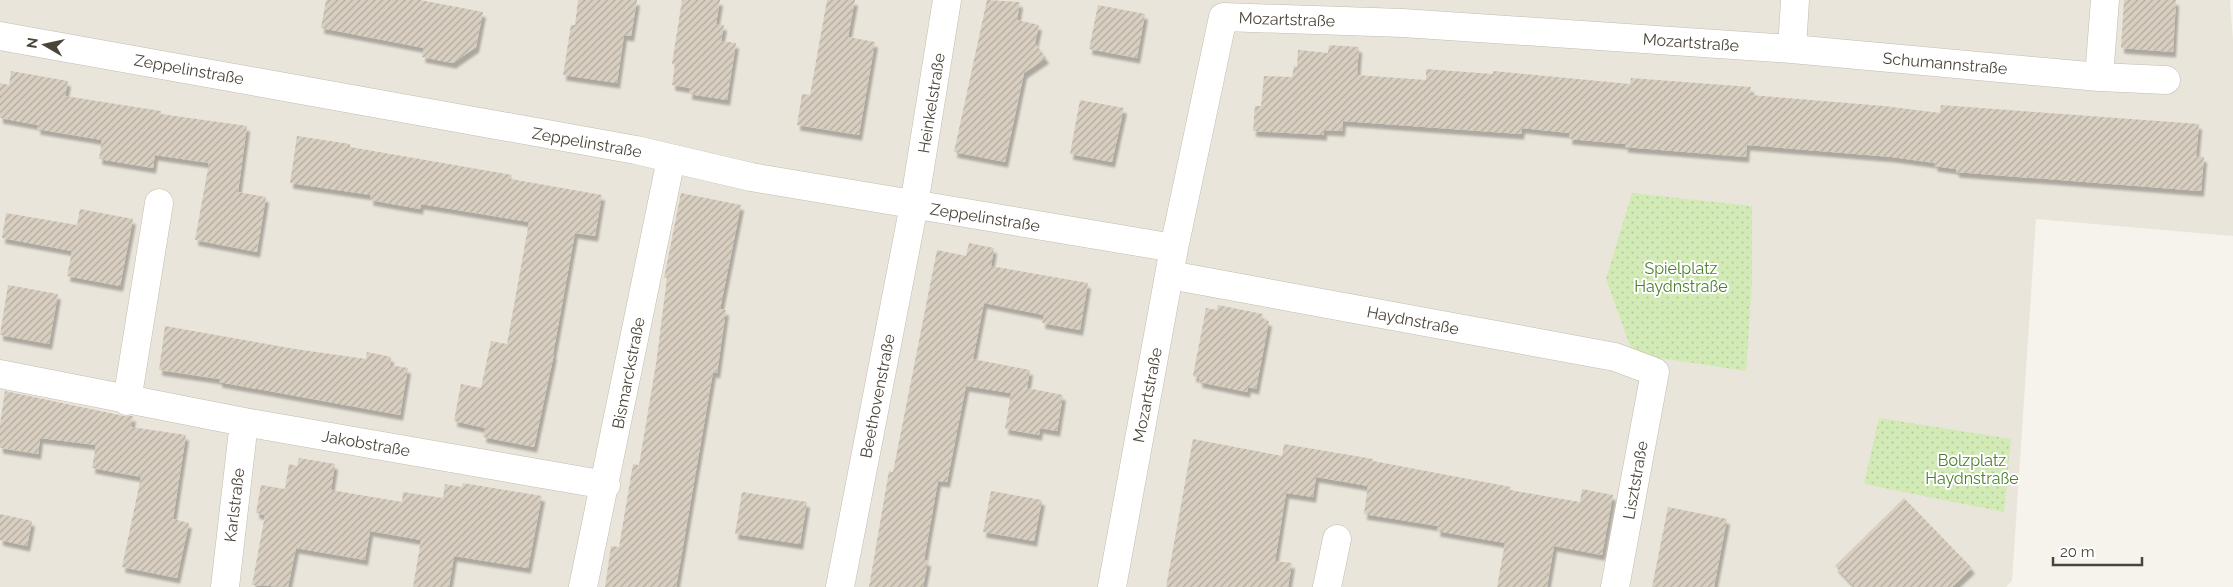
<svg xmlns="http://www.w3.org/2000/svg" width="2233" height="587" font-family="Raleway,sans-serif">
	<style>
		.residential { fill: #eae5da }
		.park { fill: url(#park-dots) }
		.building { fill: url(#building-hatch); filter: url(#shadow) }
		.lines { fill: none; stroke-linecap: round; stroke-linejoin: round }
		.minor-casing { stroke: #c2bbae; stroke-width: 29 }
		.minor { stroke: #fff; stroke-width: 28 }
		.labels { text-anchor: middle; stroke-width: 4; stroke-linejoin: round; paint-order: stroke }
		.street-label { font-size: 16px; fill: #4b4439; stroke: #fff }
		.park-label { font-size: 16px; fill: #4a7f2a; stroke: #fff }
	</style>
	<defs>
		<pattern id="park-dots" width="8" height="8" patternUnits="userSpaceOnUse" patternTransform="scale(1.25)"><rect width="8" height="8" fill="#d2eab5"/><path d="M2 2h.1M6 6h.1" fill="none" stroke="#b6ca9c" stroke-width="1.8" stroke-linecap="round"/></pattern>
		<pattern id="building-hatch" width="6" height="6" patternUnits="userSpaceOnUse" patternTransform="scale(1.25)"><rect width="6" height="6" fill="#d8cfc1"/><path d="M-1 1l2-2M0 6l6-6M5 7l2-2" fill="none" stroke="#b1aa9e"/></pattern>
		<filter id="shadow"><feDropShadow dx="3" dy="5.5" stdDeviation="1" flood-color="#0004"/></filter>
	</defs>
	<rect width="100%" height="100%" fill="#f6f3ec"/>
	<path class="residential" d="M0 0H2230L2233 41V236L2036 219 2012 581 2006 587H0Z"/>
	<path class="park" d="M1632 193 1752 206V280L1746 371 1633 354 1606 279Z
		M1879 418 2011 439 2004 512 1864 484Z"/>
	<path class="building" d="M326 0H420L483 12 476 47 453 63 422 57 424 48 321 28Z
		M578 0H637L631 36 624 35 617 83 563 75 571 25H575Z
		M682 0H720L716 24 724 25 721 41 736 43 727 100 689 94 690 88 672 85 675 65 672 64Z
		M827 0H855L848 37 875 42 859 135 797 125 802 94 810 95Z
		M987 0 1020 2 1017 20 1039 25 1035 43 1046 58 1024 73 1005 162 954 152Z
		M2124 0H2176L2173 52 2121 48Z
		M1098 5 1145 14 1137 58 1089 49Z
		M1329 45 1359 47 1357 75 1426 80V69L1493 74V71L1630 84 1631 78 1751 87 1750 95 1884 106 1940 113 1941 105 2199 124 2196 156 2204 157 2201 191 1956 172V169L1934 166 1935 163 1892 157 1747 145 1746 157 1625 147V144L1569 139 1570 133 1522 128 1521 134 1343 121 1342 131 1324 130V135L1253 131 1255 106H1261L1264 76 1292 77 1294 66 1297 67 1298 50 1328 53Z
		M11 71 68 81 65 96 161 111V114L247 126 238 192 266 197 257 252 195 240 209 163 155 155 153 168 99 159 102 140 37 129 38 125 0 118V83L9 85Z
		M1080 100 1124 108 1112 162 1070 154Z
		M297 136 350 144V147L512 175 511 179 602 195 595 236 575 233 553 354H554L534 447 483 437 485 428 454 421 461 384 481 388 491 341 507 344 529 222 421 204 420 209 370 200 371 195 290 183Z
		M681 193 741 205 720 309 726 310 717 373 713 372 676 587H605L611 546 619 547 633 464 639 465 656 364 667 278H664Z
		M80 209 133 219 120 286 67 276 72 251 2 238 6 213 77 225Z
		M969 243 994 248 991 266 1088 283 1080 330 1042 323 1044 315 984 303 973 359 1030 370 1027 388 1063 395 1057 431 1040 428 1039 435 1005 429 1011 393 966 386 947 482 938 481 924 560 928 561 923 587H869L889 471 893 472 937 250 966 256Z
		M8 285 58 294 49 344 0 335Z
		M1218 305 1263 314 1262 319 1269 321 1256 389 1248 387 1247 392 1199 382 1200 378 1193 376 1206 308 1217 310Z
		M165 326 295 349 366 359 367 352 391 357 390 365 408 368 400 415 219 382V379L159 370Z
		M5 391 124 416H133L131 427 186 435 173 519 189 523 177 578 122 567 141 477 92 468 96 445 40 438 38 454 0 448V425Z
		M1193 439 1282 456 1284 444 1373 459V461L1511 487 1510 490 1580 502 1582 489 1613 495 1602 555 1554 546 1547 587H1497L1505 543 1437 531 1438 526 1364 514 1368 486 1316 477 1313 497 1286 493 1275 561 1292 563 1288 587H1166Z
		M299 458 335 464 331 490 402 502 403 492 443 498 445 484 462 487 463 483 542 496 528 568 454 556 449 587H413L421 540 370 531 365 560 296 548 288 587 252 585 265 515 256 513 261 485 285 489 289 464 297 466Z
		M991 491 1042 500 1034 541 983 532Z
		M742 492 807 502 800 544 735 534Z
		M1904 498 1972 568 1952 587H1855L1835 566Z
		M1668 507 1727 519 1714 587H1652Z
		M0 514 32 521 27 546 0 540Z"/>
	<g class="lines">
		<defs>
			<path id="minor" d="M0 36 636 150 751 177 1174 248
				M1792 49 2099 77 2166 80
				M2099 77 2105 0
				M1170 275 1615 357 1655 372 1615 587
				M0 374 244 422 606 485
				M127 401 159 203
				M225 587 244 422
				M583 587 671 159
				M840 587 914 205 947 0
				M1112 587 1174 248 1223 17 1403 23 1792 49 1795 0
				M1327 587 1337 539"/>
		</defs>
		<use href="#minor" class="minor-casing"/>
		<use href="#minor" class="minor"/>
	</g>
	<g class="labels">
		<g class="street-label">
			<text transform="translate(1287 19) rotate(2)" y="6">Mozartstraße</text>
			<text transform="translate(1691 42) rotate(4)" y="6">Mozartstraße</text>
			<text transform="translate(1945 63) rotate(5)" y="6">Schumannstraße</text>
			<text transform="translate(189 69) rotate(10)" y="6">Zeppelinstraße</text>
			<text transform="translate(931 103) rotate(-81)" y="6">Heinkelstraße</text>
			<text transform="translate(587 142) rotate(10)" y="6">Zeppelinstraße</text>
			<text transform="translate(985 217) rotate(9)" y="6">Zeppelinstraße</text>
			<text transform="translate(1413 320) rotate(11)" y="6">Haydnstraße</text>
			<text transform="translate(628 373) rotate(-79)" y="6">Bismarckstraße</text>
			<text transform="translate(1147 395) rotate(-79)" y="6">Mozartstraße</text>
			<text transform="translate(877 396) rotate(-79)" y="6">Beethovenstraße</text>
			<text transform="translate(366 443) rotate(10)" y="6">Jakobstraße</text>
			<text transform="translate(1635 480) rotate(-80)" y="6">Lisztstraße</text>
			<text transform="translate(234 505) rotate(-83)" y="6">Karlstraße</text>
		</g>
		<g class="park-label">
			<text x="1681" y="274">Spielplatz<tspan x="1681" dy="18">Haydnstraße</tspan></text>
			<text x="1972" y="466">Bolzplatz<tspan x="1972" dy="18">Haydnstraße</tspan></text>
		</g>
	</g>
	<g transform="translate(45 45) rotate(279)" stroke="#ffffff" stroke-width="4" paint-order="stroke">
	<path d="M0-4L9 19L0 12L-9 19Z" fill="#4b4439"/>
	<text y="-8" font-size="14" font-weight="bold" text-anchor="middle" fill="#4b4439">N</text>
	</g>
	<path d="M2053 557v8h89v-8" fill="none" stroke="#4b4439" stroke-width="2.5"/>
	<text x="2060" y="557" font-size="15" fill="#4b4439" stroke="#ffffff" stroke-width="4" paint-order="stroke">20 m</text>
</svg>
